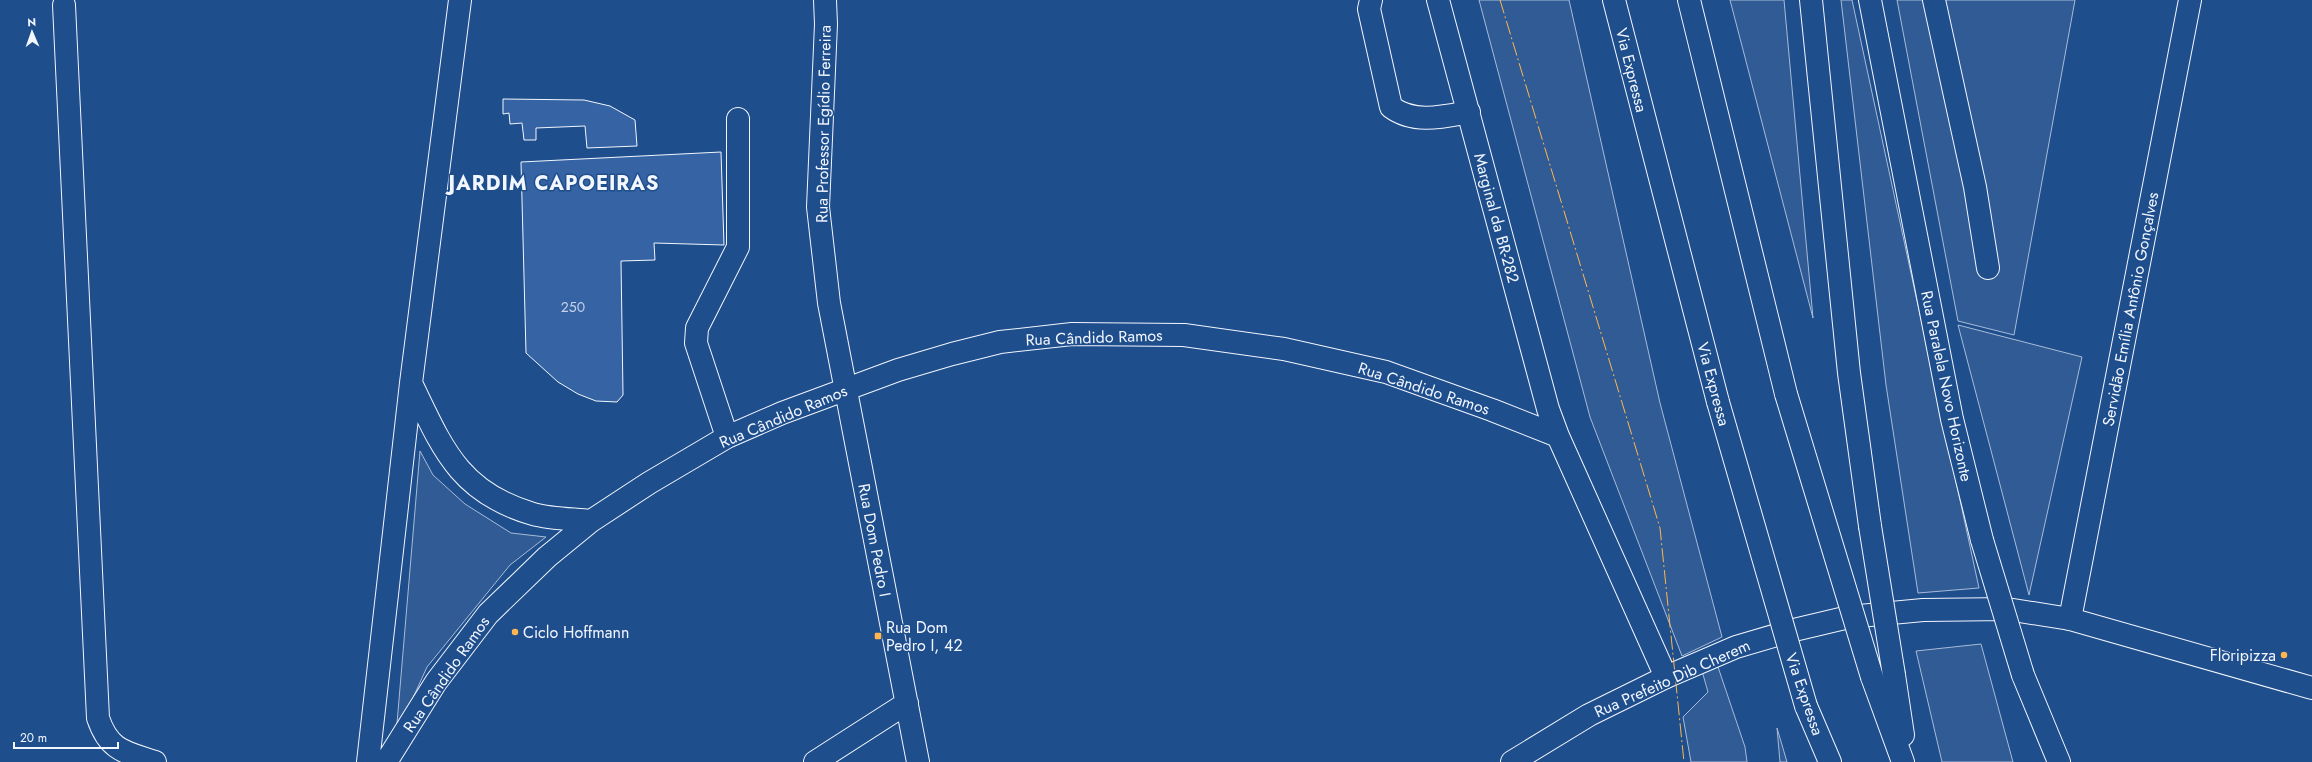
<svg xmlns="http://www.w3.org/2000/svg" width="2312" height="762" font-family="Jost,sans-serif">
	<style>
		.built { fill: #305b95; stroke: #a8bbd7 }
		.building { fill: #3563a3; stroke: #f2f6ff }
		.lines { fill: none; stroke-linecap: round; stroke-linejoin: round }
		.minor-casing { stroke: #f2f6ff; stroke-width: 24 }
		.major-casing { stroke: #f2f6ff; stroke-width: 24 }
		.highway-casing { stroke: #f2f6ff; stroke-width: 24 }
		.minor { stroke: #1f4e8c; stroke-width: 22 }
		.major { stroke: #1f4e8c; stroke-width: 22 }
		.highway { stroke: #1f4e8c; stroke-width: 22 }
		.major-bridge-casing { stroke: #f2f6ff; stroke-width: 24; stroke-linecap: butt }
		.highway-bridge-casing { stroke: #f2f6ff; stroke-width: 24; stroke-linecap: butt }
		.major-bridge { stroke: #1f4e8c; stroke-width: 22 }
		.highway-bridge { stroke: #1f4e8c; stroke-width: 22 }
		.power { stroke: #ffb74d; stroke-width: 1; stroke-dasharray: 14 3 2 3; stroke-linecap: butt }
		.poi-dot { fill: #ffb74d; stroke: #1f4e8c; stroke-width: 1.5 }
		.labels { text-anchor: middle; stroke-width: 3; stroke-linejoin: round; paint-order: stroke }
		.number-label { font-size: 14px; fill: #c3d1e8 }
		.street-label { font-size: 16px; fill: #f2f6ff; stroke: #1f4e8c }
		.poi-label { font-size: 16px; fill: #f2f6ff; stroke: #1f4e8c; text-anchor: start }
		.district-label { font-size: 20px; font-weight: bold; letter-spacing: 1px; fill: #f2f6ff; stroke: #1f4e8c }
	</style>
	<rect width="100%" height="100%" fill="#1f4e8c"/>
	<path class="built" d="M1479 0H1569L1660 403 1722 637 1682 656 1590 417Z
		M1730 0H1784L1813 318Z
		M1841 0H1852L1979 588 1918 593 1886 385Z
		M1897 0H2075L2014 335 1958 321Z
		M1958 325 2082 357 2029 595Z
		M420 451 433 475 465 504 511 533 546 537 510 565 427 667 396 735Z
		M1981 644 2013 762H1942L1916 651Z
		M1717 664 1745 747 1747 762H1691L1683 717 1708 692 1702 671Z
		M1777 728 1787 762H1780Z"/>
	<path class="building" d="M503 99 584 100 610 106 635 120 637 146 587 148 585 126 536 128V140H524L522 123 510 124 509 113 503 114Z
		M721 152 724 245 654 243 655 260 621 261 623 395 617 402 596 401 578 394 558 382 526 353 521 162Z"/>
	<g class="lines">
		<defs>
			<path id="minor" d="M825 0 826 24 818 207 829 303 918 762
				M1371 0 1369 9 1391 107C1414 124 1442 117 1469 112
				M1438 0 1548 409 1558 436 1666 677
				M1934 0 1975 187 1988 268
				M64 5 98 718C109 751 125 752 155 762
				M411 383C442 447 458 492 533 514 551 519 572 519 591 521
				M727 437 696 343 697 328 738 247V119
				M2070 619 2190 0
				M368 762 411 383 460 0
				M386 762 436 682 488 614 547 557 591 521 649 483 727 437 782 413 898 370 952 354 1000 342 1072 334 1184 335 1284 349 1386 372 1492 410 1558 436
				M815 762 907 703"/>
			<path id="major" d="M1870 0 1952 419 1982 540
				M2023 675 2059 762
				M1512 762 1589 715 1666 677 1736 647 1794 630 1849 617 1923 610 2007 609 2070 619 2312 688"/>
			<path id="highway" d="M1614 0 1718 402
				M1689 0 1786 394
				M1811 0 1849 373 1870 526
				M1894 675 1903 735
				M1872 677 1903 762
				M1806 706 1830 762"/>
		</defs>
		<use href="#minor" class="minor-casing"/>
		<use href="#major" class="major-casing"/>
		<use href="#highway" class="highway-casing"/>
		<use href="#minor" class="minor"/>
		<use href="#major" class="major"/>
		<use href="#highway" class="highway"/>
		<defs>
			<path id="major-bridge" d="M1982 540 2023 675"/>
			<path id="highway-bridge" d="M1786 394 1872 677
				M1718 402 1806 706
				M1870 526 1894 675"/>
		</defs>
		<use href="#major-bridge" class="major-bridge-casing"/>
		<use href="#highway-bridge" class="highway-bridge-casing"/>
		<use href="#major-bridge" class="major-bridge"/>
		<use href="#highway-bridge" class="highway-bridge"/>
		<path class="power" d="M1500 0 1660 528 1684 762"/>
	</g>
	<g class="poi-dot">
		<circle cx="515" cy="632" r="4"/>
		<rect x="874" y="632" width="8" height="8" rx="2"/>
		<circle cx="2284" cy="655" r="4"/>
	</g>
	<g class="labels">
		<g class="number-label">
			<text x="573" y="312">250</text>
		</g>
		<g class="street-label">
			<text transform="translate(1632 70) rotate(76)" y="6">Via Expressa</text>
			<text transform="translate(823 124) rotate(-89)" y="6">Rua Professor Egídio Ferreira</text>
			<text transform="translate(1497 218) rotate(75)" y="6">Marginal da BR-282</text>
			<text transform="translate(2130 309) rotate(-79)" y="6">Servidão Emília Antônio Gonçalves</text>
			<text transform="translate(1094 337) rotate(-2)" y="6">Rua Cândido Ramos</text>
			<text transform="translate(1714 384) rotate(75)" y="6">Via Expressa</text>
			<text transform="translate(1947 386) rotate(78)" y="6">Rua Paralela Novo Horizonte</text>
			<text transform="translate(1424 388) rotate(18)" y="6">Rua Cândido Ramos</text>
			<text transform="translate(783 416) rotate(-23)" y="6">Rua Cândido Ramos</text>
			<text transform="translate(875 540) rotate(79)" y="6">Rua Dom Pedro I</text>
			<text transform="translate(446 674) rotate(-55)" y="6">Rua Cândido Ramos</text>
			<text transform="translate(1672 678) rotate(-24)" y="6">Rua Prefeito Dib Cherem</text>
			<text transform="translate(1805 694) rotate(71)" y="6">Via Expressa</text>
		</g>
		<g class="poi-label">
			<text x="886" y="633">Rua Dom<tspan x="886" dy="18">Pedro I, 42</tspan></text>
			<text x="523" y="638">Ciclo Hoffmann</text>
			<text x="2276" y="661" text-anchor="end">Floripizza</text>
		</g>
		<g class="district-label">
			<text x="554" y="190">JARDIM CAPOEIRAS</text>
		</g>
	</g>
	<g transform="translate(32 32) rotate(358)" stroke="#1f4e8c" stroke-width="3" paint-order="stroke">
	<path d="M0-3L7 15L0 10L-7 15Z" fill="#f2f6ff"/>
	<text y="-6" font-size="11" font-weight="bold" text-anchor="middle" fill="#f2f6ff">N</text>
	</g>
	<path d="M14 742v6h104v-6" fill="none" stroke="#f2f6ff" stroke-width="2"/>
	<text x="20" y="742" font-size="12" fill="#f2f6ff" stroke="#1f4e8c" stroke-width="3" paint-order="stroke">20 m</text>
</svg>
